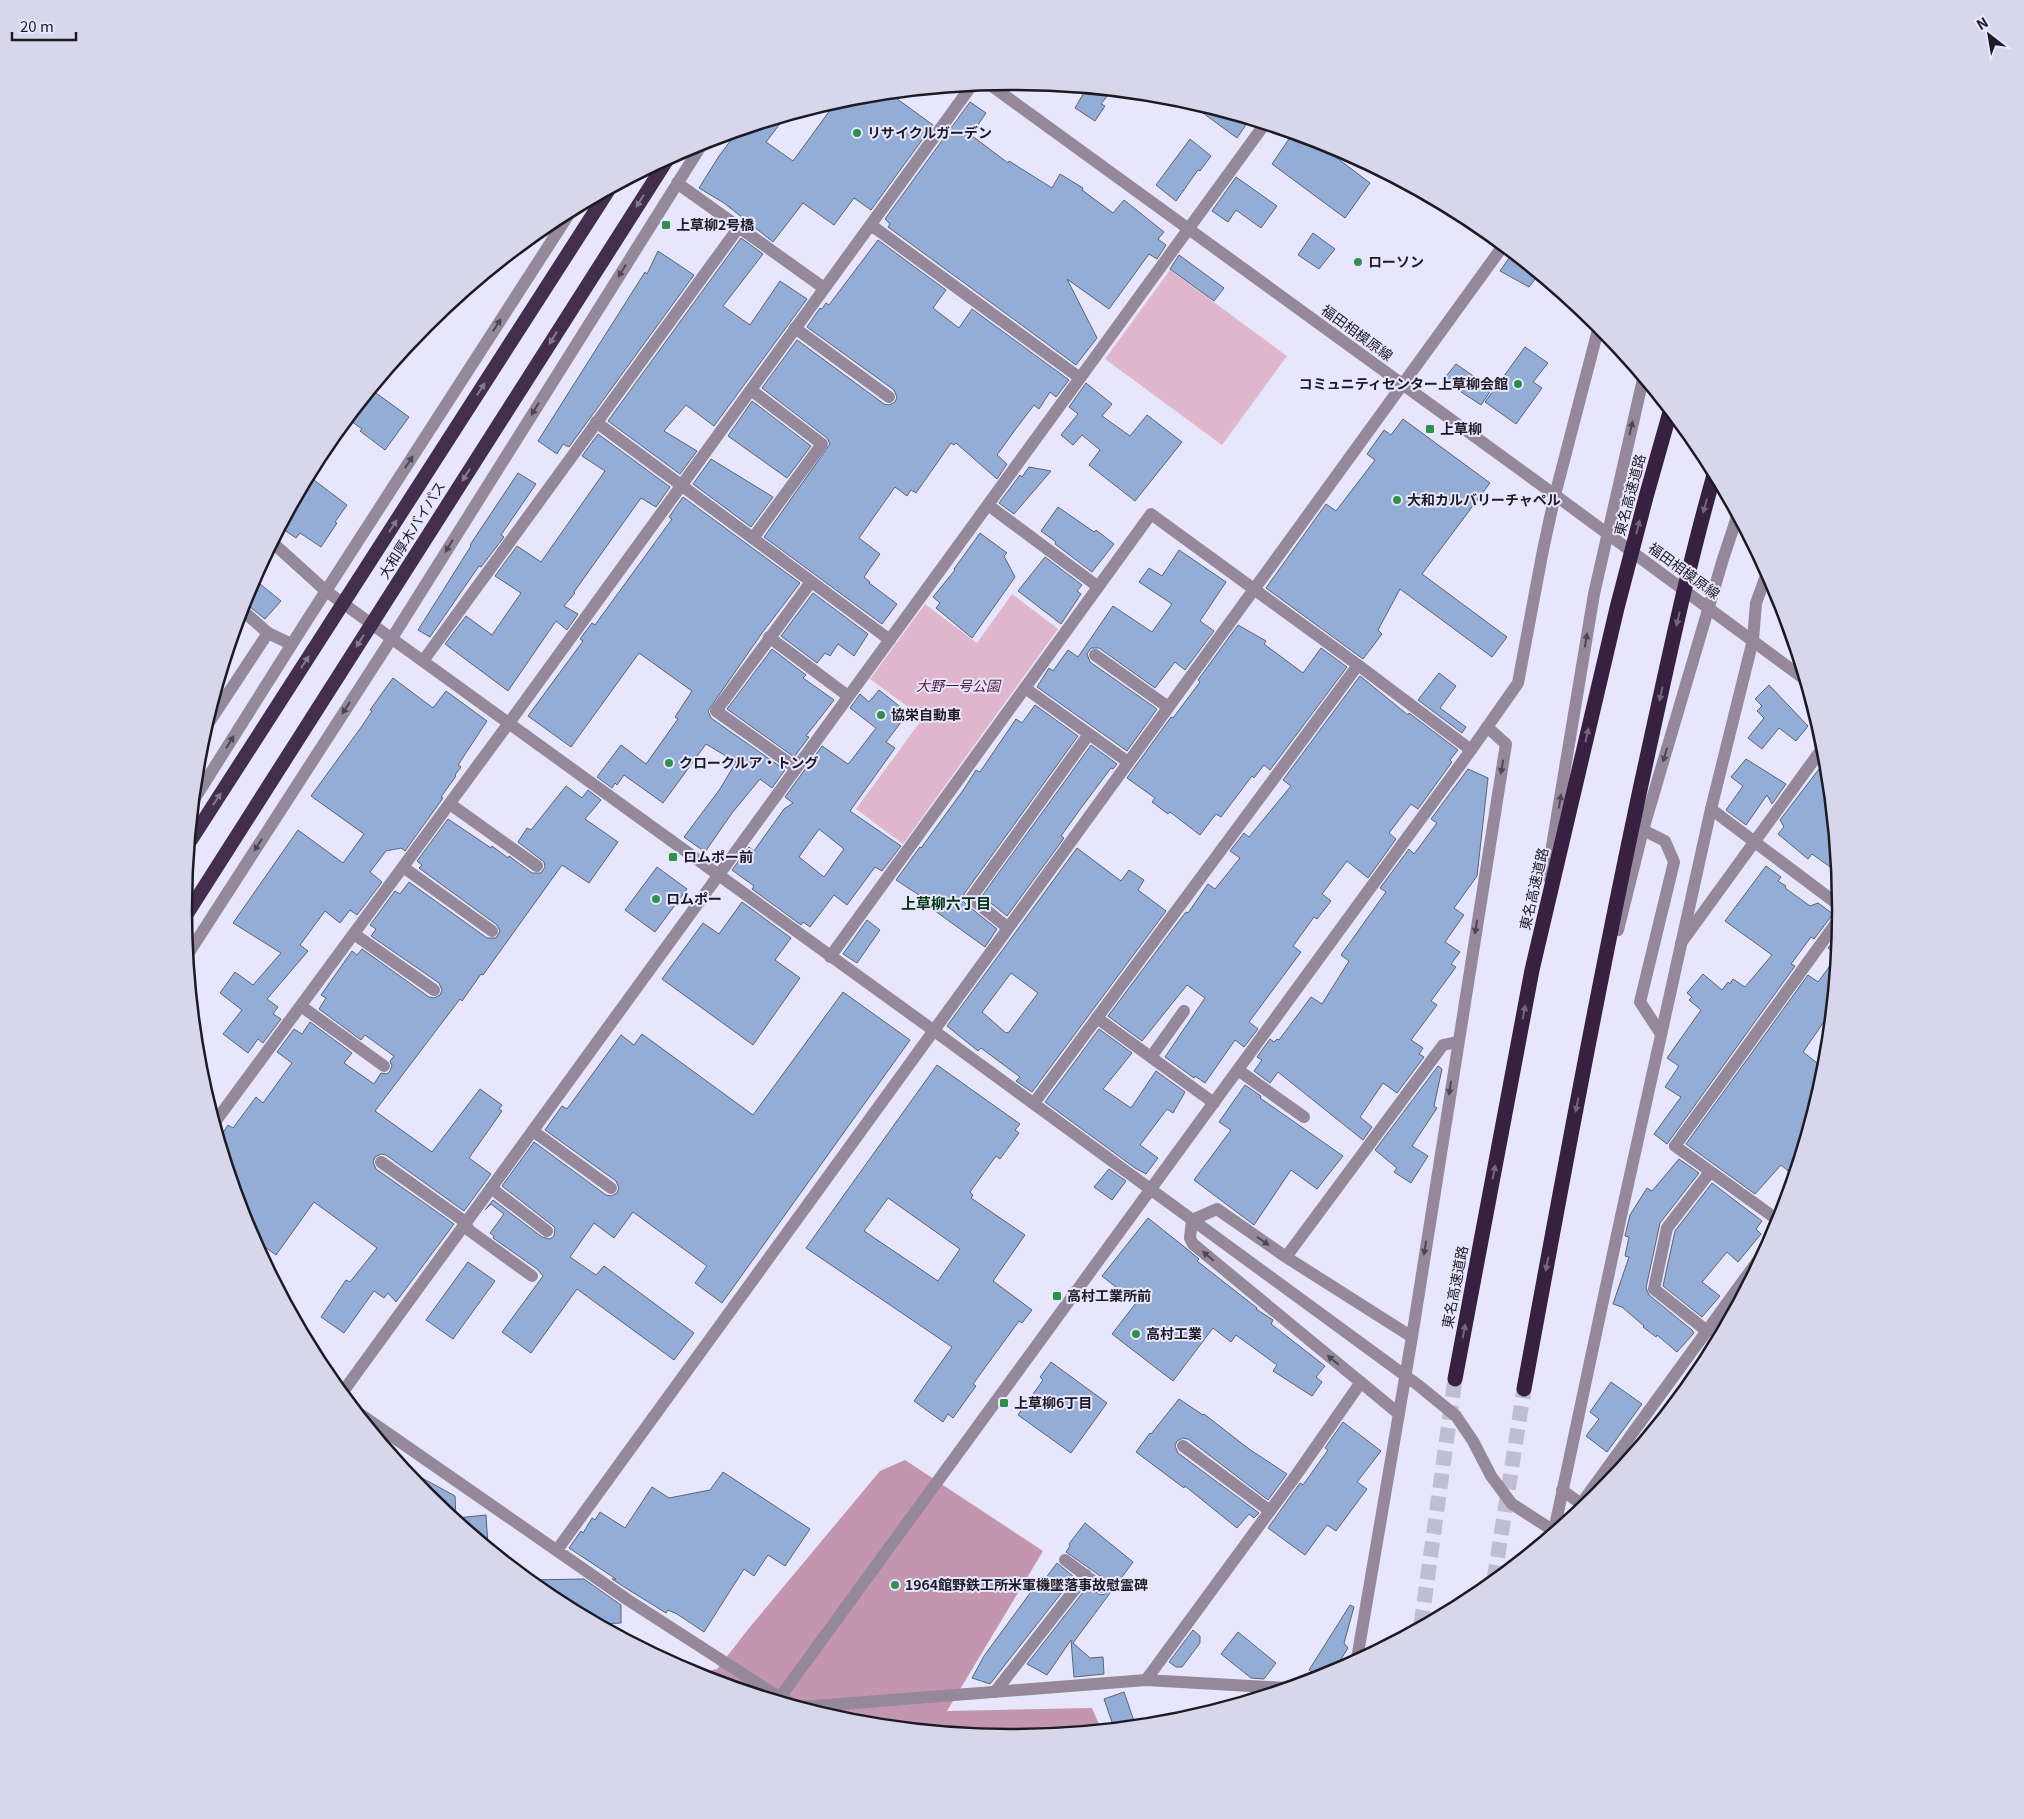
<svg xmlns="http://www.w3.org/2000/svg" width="2024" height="1819" font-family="Georgia,'Noto Sans JP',serif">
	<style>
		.green { fill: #e0b6cd }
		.forest { fill: #c495af }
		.building { fill: #94add7; stroke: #58647a; fill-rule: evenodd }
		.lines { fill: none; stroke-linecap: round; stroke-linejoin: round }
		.motorway-tunnel { stroke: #bebdd1; stroke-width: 15; stroke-dasharray: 15 8; stroke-linecap: butt }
		.service { stroke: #95889a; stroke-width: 12 }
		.minor { stroke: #95889a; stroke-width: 12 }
		.tertiary { stroke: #95889a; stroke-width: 12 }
		.trunk { stroke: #442e4e; stroke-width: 14 }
		.motorway { stroke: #382042; stroke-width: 15 }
		.oneway { fill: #857894 }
		.oneway2 { fill: #4c4754 }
		.oneway3 { fill: #756583 }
		.poi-dot { fill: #2c9247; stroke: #e7e6fc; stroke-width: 2 }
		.labels { text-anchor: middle; stroke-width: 4; stroke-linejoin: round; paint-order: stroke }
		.poi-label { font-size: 14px; font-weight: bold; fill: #1c1b25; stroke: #e7e6fc; text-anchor: start }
		.street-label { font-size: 14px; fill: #1c1b25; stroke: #e7e6fc }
		.park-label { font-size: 14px; font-style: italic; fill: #51183d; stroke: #e7e6fc }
		.neighbourhood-label { font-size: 15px; font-weight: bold; fill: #023512; stroke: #e7e6fc }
		.rim { fill: none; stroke: #1c1b25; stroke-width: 2.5 }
	</style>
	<rect width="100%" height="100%" fill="#e7e6fc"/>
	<path class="green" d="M1170 270 1287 356 1222 445 1105 359Z
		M1012 594 1058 629 903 844 856 809 923 718 870 679 925 604 977 643Z"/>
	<path class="forest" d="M905 1460 1043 1551 947 1711 1092 1708 1101 1729 1012 1738 850 1722 694 1674 717 1669 750 1627 880 1471Z"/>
	<path class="building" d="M1086 89 1111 91 1101 104 1105 106 1095 121 1075 108Z
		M889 93 933 125 871 210 854 198 834 225 803 203 773 242 724 203 699 188 719 156 738 131 785 117 766 142 793 161 836 102 851 97Z
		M970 102 986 113 971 135 1008 163 1009 161 1052 188 1060 174 1083 188 1082 190 1113 213 1124 200 1164 232 1158 239 1166 245 1157 259 1149 254 1109 309 1067 279 1097 338 1076 365 888 227 890 224 885 219Z
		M1193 103 1242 118 1249 120 1237 138 1192 105Z
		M1293 133 1333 147 1329 152 1370 183 1345 218 1272 164Z
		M1190 139 1211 156 1200 171 1198 170 1176 201 1156 185Z
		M1236 177 1277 206 1261 228 1236 210 1228 222 1212 211Z
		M1313 233 1335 249 1319 269 1298 255Z
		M741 238 763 254 723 306 750 325 780 281 807 299 714 426 686 405 664 431 697 451 680 474 608 421Z
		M878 240 946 290 933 308 959 328 972 309 1069 380 1056 397 1050 392 1039 409 1034 405 1015 430 997 455 1007 464 997 479 956 443 954 445 951 443 916 493 911 490 907 496 895 487 859 538 880 554 864 577 870 582 869 583 897 604 882 624 764 537 830 444 827 438 762 388 797 340 884 404 889 405 895 402 897 397 894 390 807 327 820 308 822 309 826 303 829 305Z
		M658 251 694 275 569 447 563 444 557 454 538 441 645 272 647 274Z
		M1512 254 1538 275 1529 287 1500 271Z
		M1179 255 1224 288 1214 301 1170 269Z
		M1525 347 1548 363 1533 382 1542 388 1516 424 1485 402Z
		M1456 364 1492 389 1481 405 1443 380Z
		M1086 383 1112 404 1102 416 1130 436 1147 415 1182 442 1135 501 1089 465 1100 450 1082 435 1073 445 1061 435 1078 414 1069 407Z
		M372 390 409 417 385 450 360 431 362 429 348 419Z
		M752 401 811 446 787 478 728 436Z
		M1403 419 1490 483 1422 574 1507 637 1492 657 1400 589 1378 630 1382 634 1363 659 1266 588 1326 504 1336 511 1375 460 1367 454 1384 430 1391 435Z
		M598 434 670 487 656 507 641 498 574 592 575 593 564 606 578 614 567 630 556 621 508 691 445 644 466 616 492 635 521 593 495 576 517 546 541 562 605 471 582 456Z
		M711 459 773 497 751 527 693 484Z
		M1029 467 1051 471 1014 514 999 503 1020 475 1022 477Z
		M518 473 536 484 501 535 504 537 481 567 479 566 430 637 418 630 471 546 470 545Z
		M310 477 347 505 335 522 337 523 321 547 300 533 296 538 283 529 291 518 288 516Z
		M683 497 800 583 762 633 708 711 711 718 785 770 772 788 760 779 732 813 705 852 684 837 720 789 736 762 706 744 663 803 624 775 617 785 615 783 612 788 597 777 621 745 646 764 678 719 675 717 692 691 639 653 571 747 528 716 583 641 580 639 592 623 595 625 672 519 669 517Z
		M1058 507 1094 532 1096 530 1114 544 1092 572 1055 544 1056 542 1041 531Z
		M980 533 1007 553 1004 556 1015 577 972 638 936 608 940 603 933 597 955 570 954 569Z
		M1179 550 1226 582 1200 621 1214 631 1185 670 1175 662 1155 688 1099 648H1091L1087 654 1090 662 1157 709 1127 751 1037 687 1049 668 1053 671 1068 650 1078 657 1113 606 1152 632 1172 604 1139 582 1149 568 1162 576Z
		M1045 557 1082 585 1077 591 1081 594 1061 624 1018 591Z
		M254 579 281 601 265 619 244 602Z
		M813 593 868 634 854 656 838 644 830 656 825 653 817 663 781 636Z
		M1238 625 1266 641 1264 644 1303 673 1321 648 1347 667 1270 770 1264 765 1254 778 1252 776 1221 817 1216 814 1200 835 1170 812 1168 814 1152 802 1155 798 1127 778 1171 717 1173 718 1200 682 1198 680Z
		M772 649 806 675 803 678 834 700 806 736 809 737 794 757 727 709Z
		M1439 673 1456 686 1440 708 1466 727 1462 733 1418 700Z
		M1360 676 1408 715 1409 713 1458 750 1450 760 1452 762 1418 809 1411 804 1389 833 1396 839 1368 878 1347 861 1322 894 1331 901 1317 919 1314 917 1293 946 1301 952 1249 1022 1258 1029 1244 1047 1235 1040 1205 1083 1195 1076 1194 1078 1165 1057 1205 998 1187 985 1142 1041 1108 1016 1179 921 1186 912 1188 913 1208 884 1215 889 1240 858 1230 851 1244 833 1249 837 1291 786 1283 780Z
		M393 678 433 708 446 691 487 721 458 765 461 767 455 775 456 776 441 797 443 798 405 851 401 848 386 851 370 872 382 882 357 915 350 910 340 923 325 911 300 945 308 951 267 999 278 1007 273 1014 281 1019 263 1043 258 1039 248 1053 223 1034 242 1010 220 993 235 972 253 985 281 953 233 923 298 830 343 863 364 834 311 796 362 726 372 711 370 710Z
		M1769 685 1808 726 1796 741 1779 728 1762 749 1748 738 1764 718 1757 711 1762 706 1755 699Z
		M879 690 908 713 886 742 895 748 850 811 901 846 882 871 875 867 847 905 834 895 810 927 803 922 801 925 752 889 754 886 732 870 749 847 754 851 784 809 793 803 785 797 822 746 848 764 850 762 876 728 850 708 860 694 869 702ZM819 829 844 849 824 877 799 857Z
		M1035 705 1078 736 964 894 963 901 966 904 997 929 985 947 920 900 922 897 896 880 920 847 921 848 964 789 976 770 980 772 1016 719 1022 723Z
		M1091 745 1117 764 1113 769 1111 768 1081 808 1061 836 1064 838 1007 916 982 896Z
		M1746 759 1786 784 1772 804 1767 795 1746 825 1726 810 1743 786 1731 777Z
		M1826 760 1830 800 1836 871 1812 854 1808 859 1778 834 1784 827 1780 820Z
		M1468 769 1488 778 1477 876 1454 908 1464 915 1445 942 1460 952 1451 964 1456 967 1431 1001 1437 1005 1411 1040 1423 1048 1419 1054 1424 1057 1397 1093 1383 1083 1360 1117 1372 1127 1363 1140 1278 1072 1270 1083 1254 1071 1262 1060 1257 1057 1270 1039 1274 1042 1277 1039 1279 1040 1311 997 1322 1004 1349 961 1341 955 1386 892 1380 888 1409 849 1414 854 1437 823 1431 819Z
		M566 786 582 798 588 790 601 800 585 819 618 842 589 883 562 865 483 975 481 974 462 1001 460 999 375 1111 432 1152 480 1089 502 1105 499 1109 502 1111 469 1158 491 1174 464 1211 386 1155 381 1154 375 1157 373 1162 376 1169 454 1224 396 1302 388 1293 384 1298 374 1291 344 1333 321 1317 346 1280 350 1282 377 1248 314 1202 276 1255 253 1238 247 1226 220 1137 228 1125 233 1128 256 1097 263 1103 292 1063 277 1052 294 1029 302 1034 310 1022 352 1053 344 1063 374 1084 381 1073 387 1074 390 1071 392 1066 390 1061 394 1056 365 1035 361 1040 319 1009 326 998 321 995 352 951 357 955 362 949 429 997 434 998 440 995 442 990 439 983 371 936 376 929 370 925 395 891 400 894 409 882 487 938H496L500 931 497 925 419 868 422 865 417 861 448 819 491 848 492 846 508 858 509 856 532 873H541L545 867 544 862 518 842 527 828 531 830Z
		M1077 848 1121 881 1129 870 1144 880 1138 890 1166 911 1032 1092 1016 1081 1020 1077 981 1048 978 1051 947 1026ZM1011 973 1038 993 1009 1032 1006 1033 982 1012Z
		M1766 866 1781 877 1778 881 1786 886 1785 888 1810 906 1818 903 1833 914 1814 939 1811 937 1791 964 1795 966 1667 1144 1654 1134 1681 1097 1665 1087 1679 1066 1667 1058 1701 1010 1689 1000 1692 997 1687 993 1703 974 1722 990 1728 982 1730 984 1733 979 1745 987 1772 955 1725 921Z
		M657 867 687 889 655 932 625 910Z
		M742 902 791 938 775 960 800 978 753 1045 662 979 703 923 719 934Z
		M867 920 880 930 857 963 843 954Z
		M1838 935 1836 954 1828 948Z
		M1835 959 1830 1013 1803 1052 1825 1069 1793 1175 1781 1165 1755 1194 1686 1144 1808 975 1818 982Z
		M843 992 910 1040 722 1303 695 1283 707 1266 633 1212 614 1238 594 1223 570 1257 596 1275 604 1266 694 1333 674 1360 577 1289 531 1353 502 1332 543 1276 537 1269 493 1238 494 1236 490 1233 504 1214 491 1204 485 1210 493 1200 542 1237 550 1239 554 1236 555 1228 552 1225 502 1186 534 1142 606 1195 611 1196 617 1193 619 1188 616 1181 545 1130 562 1106 567 1109 621 1035 634 1045 642 1034 753 1115Z
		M1099 1029 1132 1053 1103 1089 1131 1108 1156 1071 1185 1092 1173 1113 1167 1109 1140 1145 1158 1158 1146 1174 1135 1168 1045 1102Z
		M937 1065 1020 1124 1015 1130 1019 1133 1000 1159 996 1156 970 1192 973 1195 971 1198 1025 1235 993 1281 1032 1310 1022 1323 1019 1321 973 1384 976 1386 953 1418 948 1414 943 1422 914 1401 952 1347 806 1248ZM888 1198 960 1249 938 1281 864 1231Z
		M1438 1066 1442 1069 1434 1106 1437 1108 1412 1146 1428 1156 1411 1183 1394 1172 1397 1168 1375 1150Z
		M1245 1085 1261 1096 1260 1098 1343 1156 1317 1189 1291 1170 1254 1225 1194 1180 1231 1130 1219 1122Z
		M1679 1159 1699 1173 1660 1223 1646 1288 1649 1295 1692 1330 1694 1333 1677 1352 1657 1335 1656 1337 1643 1327 1644 1326 1622 1307 1613 1304 1629 1257 1625 1256 1629 1237 1625 1236 1630 1215 1647 1188 1652 1191Z
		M1109 1169 1126 1181 1112 1200 1094 1187Z
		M1712 1183 1762 1221 1756 1229 1761 1234 1738 1262 1727 1252 1702 1282 1720 1296 1702 1317 1663 1286 1675 1231Z
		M1148 1218 1187 1249 1199 1259 1197 1261 1257 1308 1256 1309 1273 1320 1271 1324 1325 1366 1316 1377 1322 1382 1312 1396 1273 1371 1277 1365 1236 1335 1231 1342 1213 1328 1173 1381 1112 1334 1136 1303 1102 1276Z
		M468 1262 495 1281 453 1339 426 1320Z
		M1051 1362 1107 1403 1071 1453 1018 1415 1043 1380 1040 1377Z
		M1611 1382 1642 1404 1607 1452 1586 1436 1599 1419 1590 1412Z
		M1179 1399 1203 1415 1204 1414 1249 1449 1287 1474 1268 1500 1188 1439 1183 1438 1177 1441 1175 1446 1178 1453 1259 1513 1254 1518 1249 1514 1237 1528 1185 1486 1184 1488 1136 1452 1150 1433 1151 1434Z
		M1343 1422 1381 1451 1357 1482 1367 1489 1336 1531 1327 1525 1305 1555 1268 1528 1300 1483 1303 1485 1328 1450 1325 1448Z
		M723 1472 810 1529 785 1566 768 1555 754 1576 744 1569 704 1632 677 1614 668 1610 666 1613 621 1585 612 1579H616L569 1548 581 1531 583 1533 592 1518 595 1520 600 1512 625 1528 652 1487 669 1498 710 1490Z
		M413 1473 455 1496 456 1518 486 1515 488 1545 426 1495 411 1476Z
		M1085 1523 1133 1562 1073 1643 1090 1658 1103 1657 1104 1674 1074 1677 1071 1640 1047 1675 1027 1664 1087 1587 1101 1595 1105 1594 1109 1588 1106 1580 1066 1552 1070 1546 1069 1544Z
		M1057 1563 1074 1577 990 1684 972 1678 984 1656 1036 1585 1039 1587Z
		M584 1579 621 1605V1623L599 1624 552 1598 530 1580Z
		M1350 1605 1354 1607 1344 1643 1348 1648 1333 1672 1320 1677 1309 1670Z
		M1193 1630 1200 1636V1643L1182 1667H1176L1169 1662Z
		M1238 1632 1276 1663 1264 1679 1251 1678 1221 1654Z
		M1124 1692 1134 1721 1114 1728 1104 1699Z"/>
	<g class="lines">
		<path class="motorway-tunnel" d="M1494 1580 1524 1389
			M1421 1625 1455 1379"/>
		<path class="service" d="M795 328 889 397
			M751 390 822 444 753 538
			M242 610 268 633
			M769 637 848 696
			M1095 655 1168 707
			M1025 688 1128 762
			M796 768 716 711 811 582
			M450 804 537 866
			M1711 809 1840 906
			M1643 830 1665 841 1674 862 1640 1002 1661 1034
			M403 867 492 931
			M1547 876 1594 594 1643 379
			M1007 927 971 898 1089 734
			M1618 930 1643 830 1723 559 1737 517
			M354 934 434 990
			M1681 943 1824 746
			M301 1006 384 1066
			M1097 1018 1214 1103
			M1151 1057 1184 1011
			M1238 1070 1304 1117
			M533 1131 611 1188
			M1675 1146 1839 919
			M381 1162 461 1219 470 1231 532 1276
			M491 1188 547 1231
			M1707 1331 1654 1289 1667 1228 1710 1172
			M1183 1446 1270 1511
			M1065 1560 1101 1587
			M995 1692 1086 1575"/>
		<path class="minor" d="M677 183 824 288
			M871 225 1080 378
			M596 422 890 640
			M988 505 1097 586
			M273 543 326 591 933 1030 1418 1385 1456 1416 1473 1441 1491 1476 1512 1504 1554 1531 1621 1216 1711 809 1753 640 1756 603 1767 573
			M423 661 739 227
			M206 727 268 633 291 644
			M195 798 304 625 571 211
			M188 954 392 638 704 141
			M830 957 1151 514 1358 665 1471 750
			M1034 1103 1358 665
			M215 1122 517 712 972 85
			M1675 1146 1779 1221
			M1192 1220 1190 1238 1193 1244 1398 1413
			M1192 1220 1217 1209 1286 1257 1412 1337
			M1286 1257 1443 1045 1457 1042
			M342 1393 1264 125
			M360 1414 628 1600 780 1698 793 1704
			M1562 1490 1584 1506
			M1581 1504 1762 1255
			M557 1550 1503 246
			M1357 1659 1412 1337 1506 744 1487 727
			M1146 1680 1297 1474 1361 1382
			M802 1707 1146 1680 1286 1688"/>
		<path class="tertiary" d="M989 84 1555 495 1803 678
			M778 1700 1471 750 1518 683 1543 550 1555 495 1599 326"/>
		<path class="trunk" d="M191 840 608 191
			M185 917 667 160"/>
		<path class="motorway" d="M1455 1379 1532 970 1617 608 1646 497 1670 412
			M1524 1389C1561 1187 1598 986 1641 785 1664 681 1685 577 1714 475"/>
	</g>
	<defs><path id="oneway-solid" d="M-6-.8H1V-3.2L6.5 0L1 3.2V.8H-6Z" transform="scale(1.25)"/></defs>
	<g class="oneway">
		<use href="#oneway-solid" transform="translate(640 201) rotate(122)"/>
		<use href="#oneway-solid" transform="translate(553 338) rotate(122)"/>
		<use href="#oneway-solid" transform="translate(481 389) rotate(-57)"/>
		<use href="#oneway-solid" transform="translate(466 475) rotate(122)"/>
		<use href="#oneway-solid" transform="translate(393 526) rotate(-57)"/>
		<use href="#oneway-solid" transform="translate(360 641) rotate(122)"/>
		<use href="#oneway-solid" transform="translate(305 662) rotate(-57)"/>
		<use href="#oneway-solid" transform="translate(217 799) rotate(-57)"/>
	</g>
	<g class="oneway2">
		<use href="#oneway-solid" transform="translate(622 271) rotate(122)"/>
		<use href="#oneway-solid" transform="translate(497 325) rotate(-57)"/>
		<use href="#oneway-solid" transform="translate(535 409) rotate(122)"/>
		<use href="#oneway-solid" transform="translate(1631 428) rotate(-77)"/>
		<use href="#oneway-solid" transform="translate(409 462) rotate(-57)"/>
		<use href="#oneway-solid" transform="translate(449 546) rotate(122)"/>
		<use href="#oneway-solid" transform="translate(1586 640) rotate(-81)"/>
		<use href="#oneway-solid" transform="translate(346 708) rotate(123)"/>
		<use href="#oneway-solid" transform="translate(230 742) rotate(-58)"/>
		<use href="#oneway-solid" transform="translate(1665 755) rotate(106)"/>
		<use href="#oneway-solid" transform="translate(1502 767) rotate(99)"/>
		<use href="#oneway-solid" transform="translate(1560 801) rotate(-81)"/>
		<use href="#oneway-solid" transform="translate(258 845) rotate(123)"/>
		<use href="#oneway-solid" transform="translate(1476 927) rotate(99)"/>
		<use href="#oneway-solid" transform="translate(1450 1088) rotate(99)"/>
		<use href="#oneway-solid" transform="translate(1263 1241) rotate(35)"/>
		<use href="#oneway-solid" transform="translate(1425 1248) rotate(99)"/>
		<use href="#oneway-solid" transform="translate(1208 1256) rotate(-140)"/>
		<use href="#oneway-solid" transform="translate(1333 1360) rotate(-140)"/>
	</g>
	<g class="oneway3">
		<use href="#oneway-solid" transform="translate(1705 506) rotate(106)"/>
		<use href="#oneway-solid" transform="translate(1638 527) rotate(-76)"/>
		<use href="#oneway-solid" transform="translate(1678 619) rotate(103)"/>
		<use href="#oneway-solid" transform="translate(1661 694) rotate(102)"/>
		<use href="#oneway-solid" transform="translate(1587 735) rotate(-77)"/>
		<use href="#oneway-solid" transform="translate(1524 1012) rotate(-79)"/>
		<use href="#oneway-solid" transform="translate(1577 1105) rotate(101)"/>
		<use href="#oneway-solid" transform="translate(1494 1172) rotate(-79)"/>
		<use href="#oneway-solid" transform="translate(1547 1264) rotate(101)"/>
		<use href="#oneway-solid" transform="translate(1464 1331) rotate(-79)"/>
	</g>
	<g class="poi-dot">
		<circle cx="857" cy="133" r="5"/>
		<rect x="661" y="220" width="10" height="10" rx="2.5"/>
		<circle cx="1358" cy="262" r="5"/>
		<circle cx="1518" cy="384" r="5"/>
		<rect x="1425" y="424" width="10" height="10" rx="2.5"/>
		<circle cx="1397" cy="500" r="5"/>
		<circle cx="881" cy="715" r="5"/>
		<circle cx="669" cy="763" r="5"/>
		<rect x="668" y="852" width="10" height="10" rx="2.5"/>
		<circle cx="656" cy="899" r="5"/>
		<rect x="1052" y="1291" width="10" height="10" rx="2.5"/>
		<circle cx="1136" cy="1334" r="5"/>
		<rect x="999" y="1398" width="10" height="10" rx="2.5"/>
		<circle cx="895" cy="1585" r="5"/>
	</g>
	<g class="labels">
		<g class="poi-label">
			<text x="867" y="138">リサイクルガーデン</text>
			<text x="676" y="230">上草柳2号橋</text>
			<text x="1368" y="267">ローソン</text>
			<text x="1508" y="389" text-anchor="end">コミュニティセンター上草柳会館</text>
			<text x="1440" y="434">上草柳</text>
			<text x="1407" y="505">大和カルバリーチャペル</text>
			<text x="891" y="720">協栄自動車</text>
			<text x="679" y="768">クロークルア・トング</text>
			<text x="683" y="862">ロムポー前</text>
			<text x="666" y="904">ロムポー</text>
			<text x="1067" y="1301">高村工業所前</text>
			<text x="1146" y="1339">高村工業</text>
			<text x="1014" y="1408">上草柳6丁目</text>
			<text x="905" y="1590">1964館野鉄工所米軍機墜落事故慰霊碑</text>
		</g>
		<g class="street-label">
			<text transform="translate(1357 333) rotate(36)" y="5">福田相模原線</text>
			<text transform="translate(1630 495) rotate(-75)" y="5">東名高速道路</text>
			<text transform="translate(412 530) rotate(-58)" y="5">大和厚木バイパス</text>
			<text transform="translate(1684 571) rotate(36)" y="5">福田相模原線</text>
			<text transform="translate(1534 889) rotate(-77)" y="5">東名高速道路</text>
			<text transform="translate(1455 1287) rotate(-79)" y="5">東名高速道路</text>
		</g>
		<g class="park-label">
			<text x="958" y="691">大野一号公園</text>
		</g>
		<g class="neighbourhood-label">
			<text x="946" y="909">上草柳六丁目</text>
		</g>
	</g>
	<path d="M0 0H2024V1819H0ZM1011 90H1013A819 819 0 0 1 1832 909V910A819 819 0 0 1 1013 1729H1011A819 819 0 0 1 192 910V909A819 819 0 0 1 1011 90Z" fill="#d7d6eb" fill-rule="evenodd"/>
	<path class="rim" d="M1011 90H1013A819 819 0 0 1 1832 909V910A819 819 0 0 1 1013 1729H1011A819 819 0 0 1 192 910V909A819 819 0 0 1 1011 90Z"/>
	<g transform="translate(1989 35) rotate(329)" stroke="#e7e6fc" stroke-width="4" paint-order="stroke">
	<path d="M0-4L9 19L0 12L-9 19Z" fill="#1c1b25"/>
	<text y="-8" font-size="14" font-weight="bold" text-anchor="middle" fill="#1c1b25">N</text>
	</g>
	<path d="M12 32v8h64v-8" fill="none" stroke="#1c1b25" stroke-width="2.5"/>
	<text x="20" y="32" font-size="15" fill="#1c1b25" stroke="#e7e6fc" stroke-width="4" paint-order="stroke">20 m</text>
</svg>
